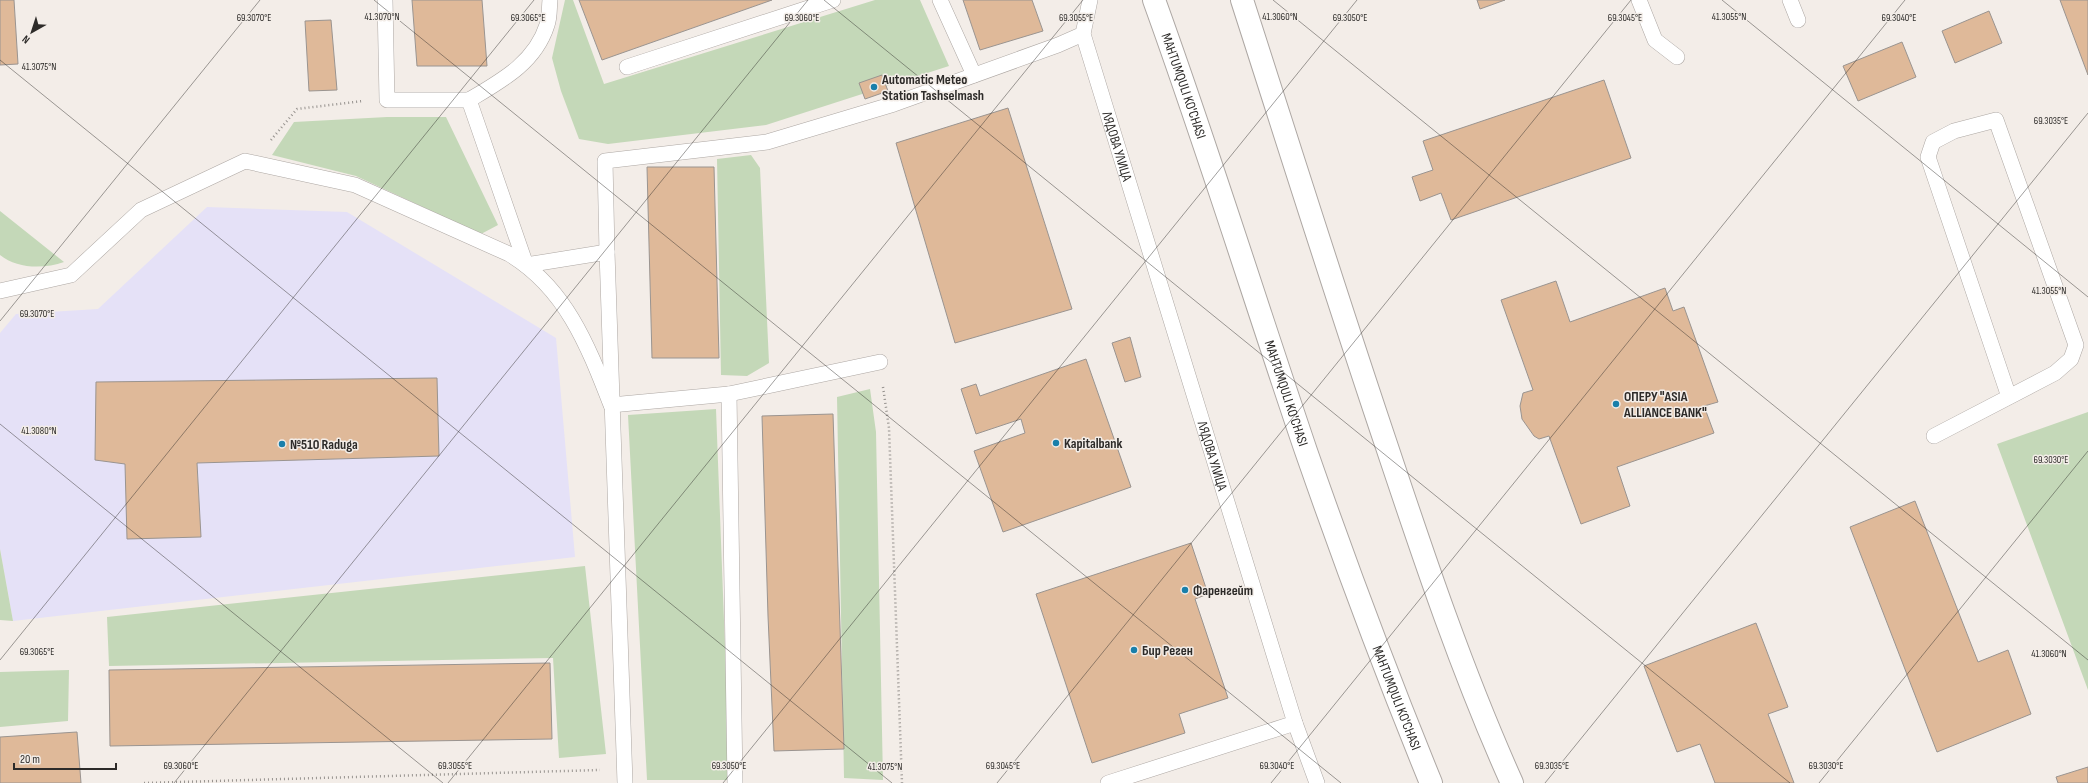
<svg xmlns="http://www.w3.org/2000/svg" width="2088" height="783" font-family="'Sofia Sans Condensed',sans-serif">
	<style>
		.education { fill: #e5e1f7 }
		.green { fill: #c4d8b8 }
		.building { fill: #dfb999; stroke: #9a9490 }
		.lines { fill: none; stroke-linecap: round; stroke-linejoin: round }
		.service-casing { stroke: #ada7a3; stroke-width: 16 }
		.primary-casing { stroke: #ada7a3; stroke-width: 24 }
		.path { stroke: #96928e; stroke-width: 2.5; stroke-dasharray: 1 3; stroke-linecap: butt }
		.service { stroke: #fff; stroke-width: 15 }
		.primary { stroke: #fff; stroke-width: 22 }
		.ticks { fill: none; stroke: #2d2b29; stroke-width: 1; stroke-opacity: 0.45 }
		.poi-dot { fill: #197faa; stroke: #f3ede8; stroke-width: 1.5 }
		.labels { text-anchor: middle; stroke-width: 3; stroke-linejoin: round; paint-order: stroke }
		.poi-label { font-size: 14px; font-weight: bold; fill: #2d2b29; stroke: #f3ede8; text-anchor: start }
		.street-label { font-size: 14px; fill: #2d2b29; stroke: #f3ede8 }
		.ticks-label { font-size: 10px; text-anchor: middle; fill: #2d2b29; stroke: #f3ede8; stroke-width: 3; stroke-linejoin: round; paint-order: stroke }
	</style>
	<rect width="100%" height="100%" fill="#f3ede8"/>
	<path class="education" d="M207 207 347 212 556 338 575 557 13 621 0 549V333L16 314 98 309Z"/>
	<path class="green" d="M565 0H573L604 84 875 0H920L949 66 766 125 608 144 579 139 561 91 552 58Z
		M387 117H446L498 225 481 234 356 176 272 155 294 122Z
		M751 155 760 168 769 363 747 376 721 375 717 159Z
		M0 211 64 262C44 269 17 269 0 255Z
		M870 389 876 432 883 780 844 778 837 397Z
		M716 409 730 780H647L628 415Z
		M2088 412V690L1997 444Z
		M0 549 13 621 0 620Z
		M585 566 606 754 559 758 553 658 109 666 107 617Z
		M69 670 68 721 0 727V672Z"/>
	<path class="building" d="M0 0H14L18 64 0 65Z
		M412 0H482L487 66H417Z
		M579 0H772L602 60Z
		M963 0H1032L1043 31 980 50Z
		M1477 0H1505L1480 9Z
		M2060 0H2088V75Z
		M1989 11 2002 43 1955 63 1942 31Z
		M331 20 337 90 309 91 305 21Z
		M1902 42 1916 77 1858 101 1843 66Z
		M882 75 888 91 865 99 859 83Z
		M1604 80 1631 158 1451 220 1441 193 1420 201 1412 177 1433 170 1423 141Z
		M1008 108 1072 309 955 343 896 143Z
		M647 167H714L719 358H652Z
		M1556 281 1570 322 1665 288 1673 311 1684 307 1718 402 1704 406 1714 433 1617 467 1630 506 1581 524 1549 436 1539 439 1534 436 1522 419 1520 406 1523 393 1533 390 1501 300Z
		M1130 337 1141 377 1125 382 1112 343Z
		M1086 359 1131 487 1003 532 974 451 1025 433 1021 419 976 434 961 389 976 384 980 396Z
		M437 378 439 456 197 463 201 537 127 539 125 464 95 460 96 382Z
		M833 414 844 749 774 751 768 616 762 416Z
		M1915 501 1978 662 2008 650 2031 714 1937 752 1850 527Z
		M1191 543 1208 594 1195 599 1228 698 1179 714 1185 733 1092 763 1036 594Z
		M1756 623 1788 707 1768 714 1794 783H1715L1700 744 1677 752 1644 666Z
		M550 663 552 739 110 746 109 670Z
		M77 732 81 783H0V737Z
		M2088 767V783H2058L2056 777Z"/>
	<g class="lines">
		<defs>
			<g id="service">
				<path d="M385 0 387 100H469L526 265 607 252 625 783"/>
				<path d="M940 0 974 75"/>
				<path id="s1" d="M1090 0 1083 34 1295 723 1108 783"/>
				<path d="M1639 0 1655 40 1677 57"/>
				<path d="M1790 0 1798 20"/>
				<path d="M627 67 833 0"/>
				<path d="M469 100C501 81 535 63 547 25 550 17 549 8 550 0"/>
				<path d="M607 252 605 161 767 142 894 104 1058 45 1083 34"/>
				<path d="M0 291 71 275 141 210 245 161 355 185 509 254C566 288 588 346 611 405L729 394 880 362"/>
				<path d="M729 394 735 783"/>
				<path d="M1934 436 2055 373 2071 359 2076 345 1996 120 1954 131 1933 142 1928 157 2009 397"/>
				<path d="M1295 723 1317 783"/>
			</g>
			<g id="primary">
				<path id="s2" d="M1154 0C1208 149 1255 301 1306 451 1345 563 1386 673 1431 783"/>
				<path d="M1242 0C1290 149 1337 299 1387 447 1425 561 1463 674 1512 783"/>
			</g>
		</defs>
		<use href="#service" class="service-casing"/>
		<use href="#primary" class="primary-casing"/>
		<path class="path" d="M271 140 297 109 363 101
			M883 387 889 428 902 783
			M144 783 600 770"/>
		<use href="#service" class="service"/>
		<use href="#primary" class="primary"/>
	</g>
	<path class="ticks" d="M374 0 1341 783M824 0 1790 783M1273 0 2088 660M1722 0 2088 297M0 60 892 783M0 321 260 0M0 424 443 783M0 660 534 0M174 783 808 0M448 783 1083 0M723 783 1357 0M997 783 1631 0M1271 783 1905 0M1545 783 2088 113M1819 783 2088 451"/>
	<g class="poi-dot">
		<circle cx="874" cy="87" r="4"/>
		<circle cx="1616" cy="404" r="4"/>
		<circle cx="1056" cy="443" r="4"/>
		<circle cx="282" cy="444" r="4"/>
		<circle cx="1185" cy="590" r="4"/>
		<circle cx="1134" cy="650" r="4"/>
	</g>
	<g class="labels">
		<g class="poi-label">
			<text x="882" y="84">Automatic Meteo<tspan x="882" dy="16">Station Tashselmash</tspan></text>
			<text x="1624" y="401">ОПЕРУ "ASIA<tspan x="1624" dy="16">ALLIANCE BANK"</tspan></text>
			<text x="1064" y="448">Kapitalbank</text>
			<text x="290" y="449">№510 Raduga</text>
			<text x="1193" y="595">Фаренгейт</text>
			<text x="1142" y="655">Бир Реген</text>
		</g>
		<g class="street-label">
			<text dy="5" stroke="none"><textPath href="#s2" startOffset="91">MAHTUMQULI KO'CHASI</textPath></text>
			<text dy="5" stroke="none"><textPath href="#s1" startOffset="152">ЛЯДОВА УЛИЦА</textPath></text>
			<text dy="5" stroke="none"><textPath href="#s2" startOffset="415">MAHTUMQULI KO'CHASI</textPath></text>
			<text dy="5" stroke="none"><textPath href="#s1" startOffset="476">ЛЯДОВА УЛИЦА</textPath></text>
			<text dy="5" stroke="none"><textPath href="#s2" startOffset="739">MAHTUMQULI KO'CHASI</textPath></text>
		</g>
	</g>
	<g class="ticks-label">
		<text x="382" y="20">41.3070°N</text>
		<text x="1280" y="20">41.3060°N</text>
		<text x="1729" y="20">41.3055°N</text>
		<text x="254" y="21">69.3070°E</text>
		<text x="528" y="21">69.3065°E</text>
		<text x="802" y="21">69.3060°E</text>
		<text x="1076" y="21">69.3055°E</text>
		<text x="1350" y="21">69.3050°E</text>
		<text x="1625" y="21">69.3045°E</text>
		<text x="1899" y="21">69.3040°E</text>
		<text x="39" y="70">41.3075°N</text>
		<text x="2051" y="124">69.3035°E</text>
		<text x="2049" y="294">41.3055°N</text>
		<text x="37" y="317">69.3070°E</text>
		<text x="39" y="434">41.3080°N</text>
		<text x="2051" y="463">69.3030°E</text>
		<text x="37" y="655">69.3065°E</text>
		<text x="2049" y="657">41.3060°N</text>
		<text x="181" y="769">69.3060°E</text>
		<text x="455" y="769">69.3055°E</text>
		<text x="729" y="769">69.3050°E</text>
		<text x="1003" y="769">69.3045°E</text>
		<text x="1277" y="769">69.3040°E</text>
		<text x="1552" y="769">69.3035°E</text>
		<text x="1826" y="769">69.3030°E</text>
		<text x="885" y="770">41.3075°N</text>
	</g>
	<g transform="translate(32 32) rotate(219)" stroke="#f3ede8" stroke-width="3" paint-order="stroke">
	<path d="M0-3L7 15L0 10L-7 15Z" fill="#2d2b29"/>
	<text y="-6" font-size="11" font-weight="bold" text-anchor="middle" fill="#2d2b29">N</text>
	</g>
	<path d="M14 763v6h102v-6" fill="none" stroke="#2d2b29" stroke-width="2"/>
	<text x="20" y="763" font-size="12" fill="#2d2b29" stroke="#f3ede8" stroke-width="3" paint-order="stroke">20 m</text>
</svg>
